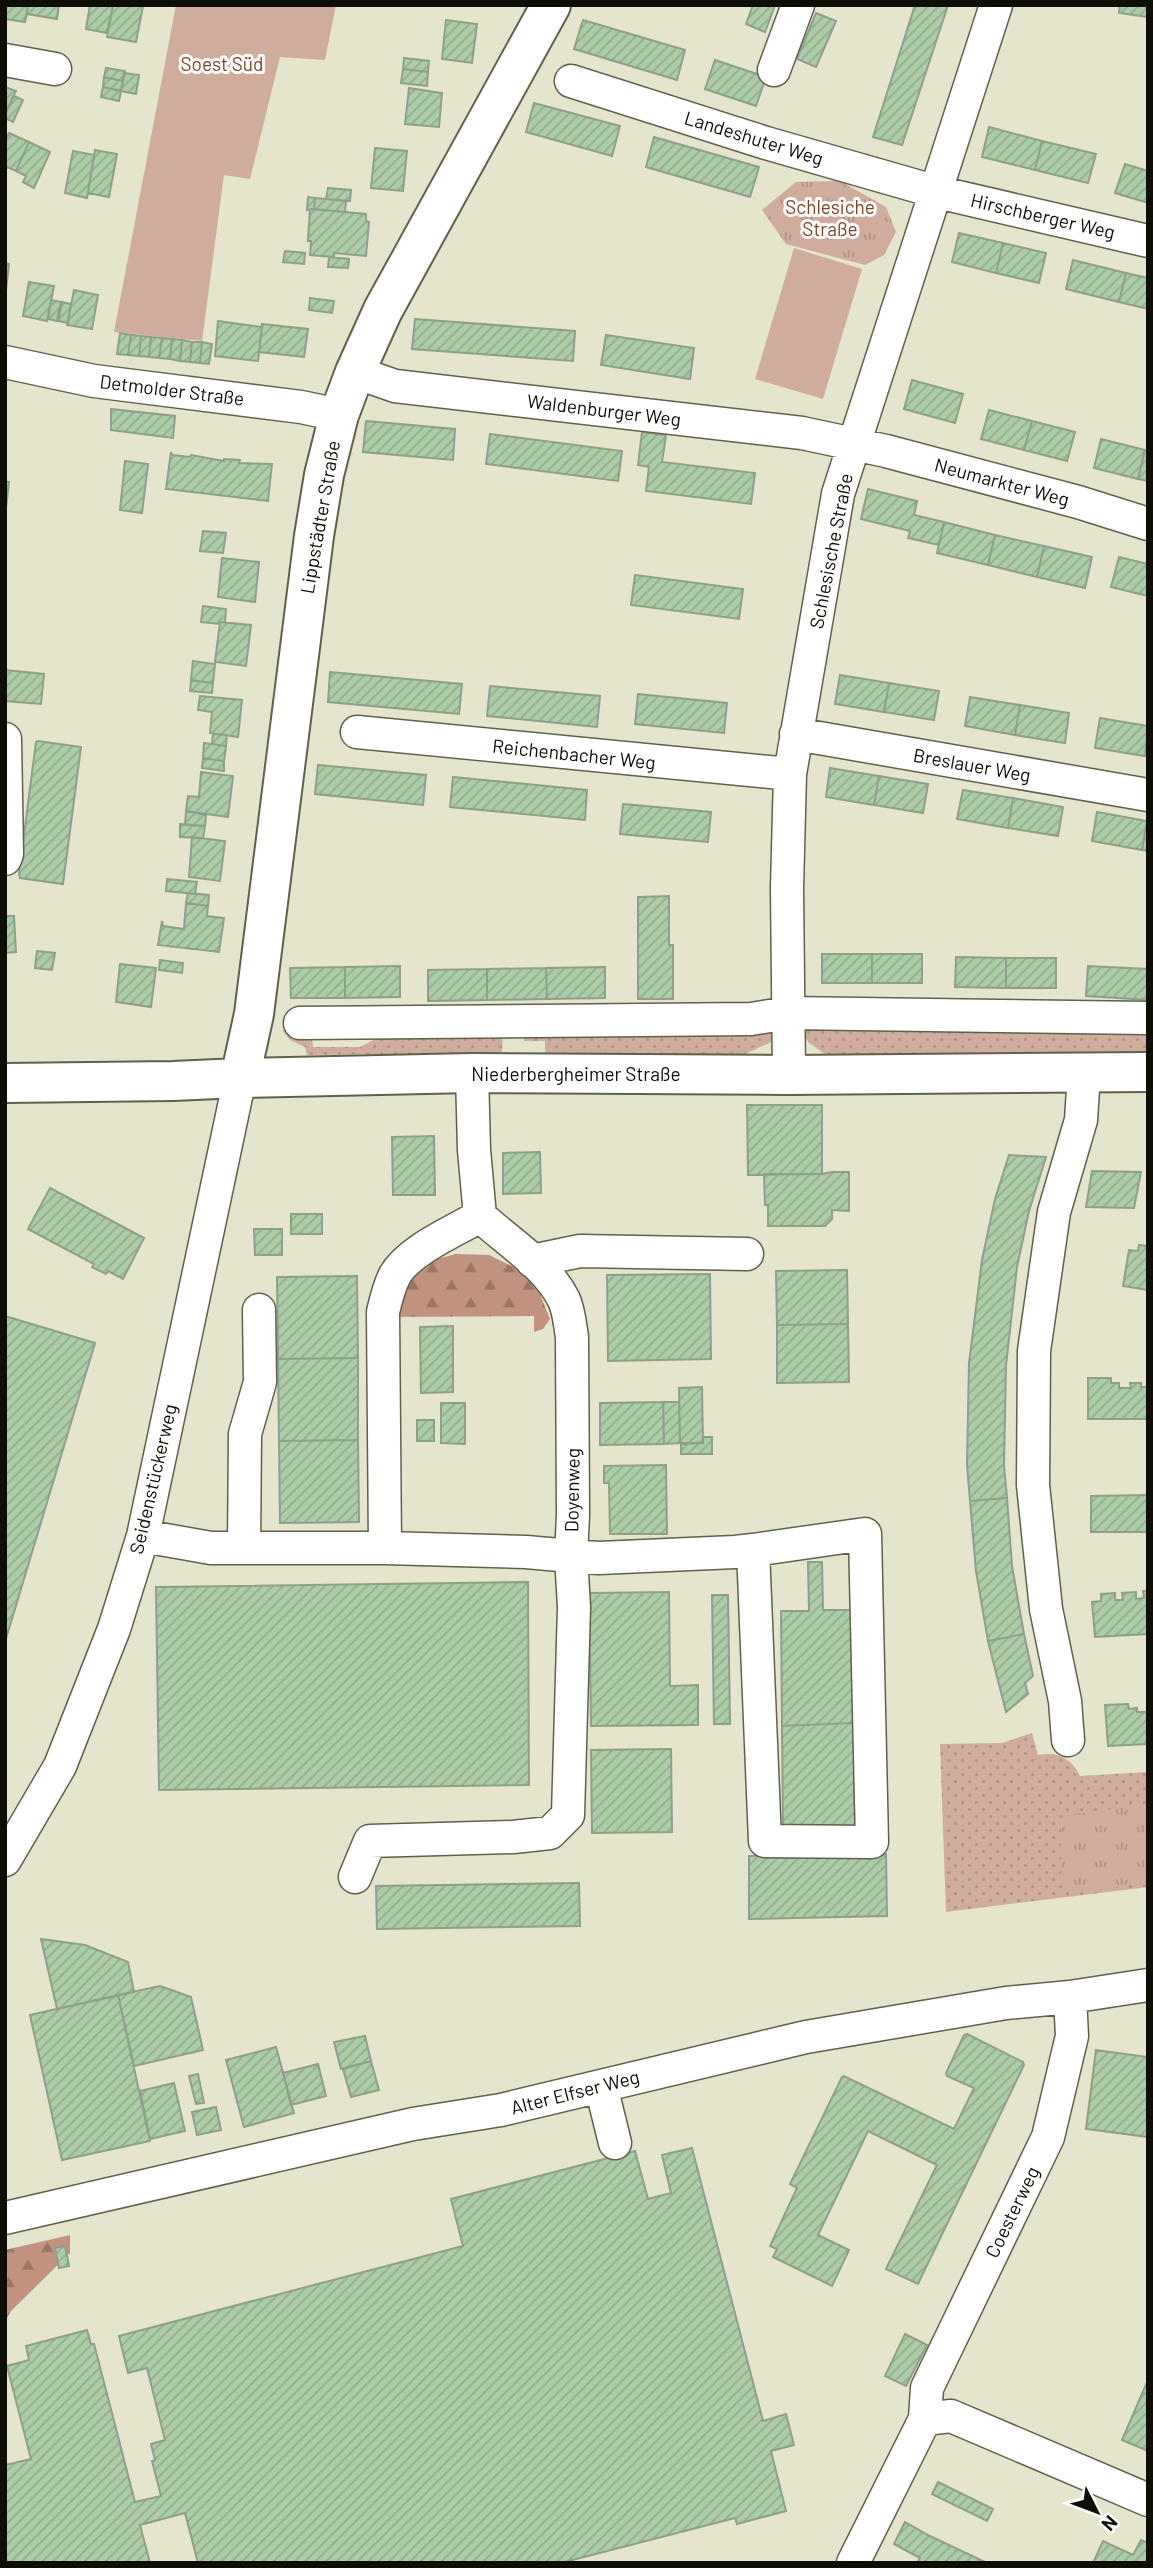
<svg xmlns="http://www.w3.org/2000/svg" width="1153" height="2568" font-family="Barlow,sans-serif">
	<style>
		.grass { fill: url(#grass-dots) }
		.forest { fill: url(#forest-firs) }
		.park { fill: url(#park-tufts) }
		.garden { fill: #d0ac9c }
		.building { fill: url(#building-hatch); stroke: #8e9f8c; stroke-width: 2 }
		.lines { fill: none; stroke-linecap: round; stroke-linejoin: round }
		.minor-casing { stroke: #60614b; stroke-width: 35 }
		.major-casing { stroke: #60614b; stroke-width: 42 }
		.minor { stroke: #fff; stroke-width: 32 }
		.major { stroke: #fff; stroke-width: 38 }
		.labels { text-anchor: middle; stroke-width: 6; stroke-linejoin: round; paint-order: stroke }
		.park-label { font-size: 19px; fill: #804326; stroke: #fff }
		.street-label { font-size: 19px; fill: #0e0e06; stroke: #fff }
	</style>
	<defs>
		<pattern id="grass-dots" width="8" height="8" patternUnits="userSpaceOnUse" patternTransform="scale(1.75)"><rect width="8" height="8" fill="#d0ac9c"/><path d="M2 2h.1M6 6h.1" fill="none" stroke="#b19385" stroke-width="1.8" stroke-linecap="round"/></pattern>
		<pattern id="forest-firs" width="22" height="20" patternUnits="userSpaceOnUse" patternTransform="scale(1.75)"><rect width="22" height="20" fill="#c1927e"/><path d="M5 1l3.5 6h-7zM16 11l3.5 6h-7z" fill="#9b7665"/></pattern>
		<pattern id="park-tufts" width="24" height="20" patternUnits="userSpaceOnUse" patternTransform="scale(1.75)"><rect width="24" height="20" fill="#d0ac9c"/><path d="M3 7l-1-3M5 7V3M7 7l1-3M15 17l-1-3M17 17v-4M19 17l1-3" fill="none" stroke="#b19385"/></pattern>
		<pattern id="building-hatch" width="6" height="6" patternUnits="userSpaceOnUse" patternTransform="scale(1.75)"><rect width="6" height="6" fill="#abcca6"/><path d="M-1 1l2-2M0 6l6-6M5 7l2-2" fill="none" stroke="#92ae8d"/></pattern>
	</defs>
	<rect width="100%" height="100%" fill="#e4e5cc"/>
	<path class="grass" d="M804 1026H1148V1054H825L809 1043 803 1034Z
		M771 1027 775 1034 771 1042 745 1054H545V1041H524V1028Z
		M503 1029 502 1053 307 1055 305 1047 290 1040 282 1030H311L313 1047H360L387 1033Z
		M1032 1733 1038 1755C1058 1751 1072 1759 1080 1776L1148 1772V1887L946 1912 940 1744 1002 1743Z"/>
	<path class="forest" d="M456 1254 489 1255 520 1270 537 1287 550 1319 543 1329 534 1332V1316L393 1317 408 1281 437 1259Z
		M70 2235V2253L11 2311 5 2321V2250Z"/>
	<path class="park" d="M840 181 886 207 896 232 884 255 865 265 786 244 762 210 796 182Z
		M1148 1804V1883L1069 1893 1061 1872V1824L1073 1814Z"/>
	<path class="garden" d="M176 5H336L325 60 280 57 250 179 224 175 202 341 114 332Z
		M794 248 862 269 823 399 755 379Z"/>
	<path class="building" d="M5 5H28L25 22 5 19Z
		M28 5H59L57 19 27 14 25 22Z
		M90 5H113L107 33 86 29Z
		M113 5 143 6 136 42 107 37Z
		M753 5H775L765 32 746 24Z
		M915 5H948L902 145 873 137Z
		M1120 5H1148V17L1119 13Z
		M816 13 836 21 816 67 797 59Z
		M446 20 477 24 472 63 442 59Z
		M583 20 685 50 677 80 574 49Z
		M404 58 429 61 428 72 403 69Z
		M715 60 766 77 756 106 705 89Z
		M106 68 125 71 123 81 104 77Z
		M403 69 428 72 427 86 401 83Z
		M124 73 139 75 136 94 121 91Z
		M104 77 123 81 121 91 103 87Z
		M5 87 16 91 5 114Z
		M103 87 121 91 119 101 101 97Z
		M409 88 442 93 439 127 405 124Z
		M14 96 23 100 13 122 5 118V114Z
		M534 103 620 126 612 156 526 132Z
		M989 127 1042 141 1035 170 982 157Z
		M9 133 29 142 16 171 7 167 5 170V140Z
		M654 137 759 167 750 197 646 167Z
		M1042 141 1096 154 1088 183 1035 170Z
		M29 142 50 152 34 188 23 182 26 176 16 171Z
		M375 148 407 151 403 191 371 188Z
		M95 150 117 154 109 197 88 193Z
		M73 151 94 155 87 198 65 193Z
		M1125 164 1148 171V203L1115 193Z
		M328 188 351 190 350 201 326 199Z
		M308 197 315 198 314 209 307 210Z
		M315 198 346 201 345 212 314 209Z
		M310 209 366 214V221L369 222 366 256 334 253V257L310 255 311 241H308Z
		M959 233 1003 243 996 273 952 262Z
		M1003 243 1046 253 1039 283 996 273Z
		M285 251 305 253 304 264 283 262Z
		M329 257 349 259 348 268 328 267Z
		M1073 260 1126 273 1119 302 1066 289Z
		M5 263 9 264 5 299Z
		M1126 273 1148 278V309L1119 302Z
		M29 282 54 286 47 321 23 316Z
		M74 290 98 295 92 329 67 325Z
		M310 298 334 301 332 313 309 310Z
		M51 300 61 302 57 321 48 319Z
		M62 302 71 304 68 323 58 321Z
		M415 319 575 331 573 361 412 349Z
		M218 321 262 327 258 361 215 356Z
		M262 324 308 329 304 357 259 352Z
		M120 333 131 335 128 355 117 354Z
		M131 335 141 336 139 356 128 355Z
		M606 335 694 348 690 379 601 365Z
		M141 336 151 337 149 357 139 356Z
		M151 337 162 338 159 358 149 357Z
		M162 338 172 339 170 359 159 358Z
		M172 339 182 340 180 361 170 359Z
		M182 340 192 342 190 362 180 361Z
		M192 342H202L200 363 190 362Z
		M202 342 212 344 209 364 200 363Z
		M912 380 963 394 955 423 904 409Z
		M111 409 175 416 173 438 111 430Z
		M989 410 1032 421 1024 450 981 439Z
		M366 421 455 429 453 460 363 452Z
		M1032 421 1075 432 1067 461 1024 450Z
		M642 432 666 435 662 462 755 473 751 504 646 491 649 467 638 465Z
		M490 434 622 451 618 481 486 464Z
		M1101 439 1145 450 1138 479 1094 468Z
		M1145 450H1148V481L1138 479Z
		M171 452 172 455 190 457 191 455 224 461V459L240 460 239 463 272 464 268 501 166 489Z
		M125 461 148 464 142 513 120 510Z
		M5 481 9 482 5 516Z
		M868 489 917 501 914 515 944 522 939 545 908 538 910 531 861 519Z
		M944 522 995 535 988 565 937 553Z
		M203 531 226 533 223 553 200 551Z
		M995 535 1044 546 1037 577 988 565Z
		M1044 546 1092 557 1085 588 1037 577Z
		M1119 557 1148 564V596L1111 587Z
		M222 558 259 562 255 602 218 597Z
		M635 575 743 589 739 619 631 605Z
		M203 606 226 609 225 622H220V624L201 622Z
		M220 622 251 625 246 666 215 662Z
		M193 661 215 664 213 683 191 680Z
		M5 670 44 674 41 704 5 701Z
		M330 672 462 684 459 714 328 702Z
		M840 675 889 683 884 712 835 704Z
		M191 680 213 683 212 693 190 691Z
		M889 683 939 691 934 720 884 712Z
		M490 686 600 696 597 727 487 716Z
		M638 694 727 703 724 733 635 724Z
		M200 696 242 700 238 737 210 733 212 712 198 710Z
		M970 697 1020 705 1015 735 965 726Z
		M1020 705 1069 713 1065 743 1015 735Z
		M1100 718 1148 726 1145 756 1095 748Z
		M213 734 227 735 226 746 212 744Z
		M38 741 81 747 63 884 20 878 19 873 36 742Z
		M204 743 226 746 224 761 203 758Z
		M203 758 224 761V771L202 768Z
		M318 765 426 775 423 805 315 794Z
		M830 768 879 776 874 805 826 797Z
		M201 772 233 776 228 817 186 811 188 796 199 797Z
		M879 776 928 784 923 813 874 805Z
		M453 777 587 790 585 820 450 807Z
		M963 790 1013 798 1008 828 957 819Z
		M1013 798 1063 807 1058 836 1008 828Z
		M623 804 711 812 708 842 620 834Z
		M186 811 206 815 205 826 185 825Z
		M1097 812 1147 821 1142 850 1092 841Z
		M1147 821H1148V851L1142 850Z
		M180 824 205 826 203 838 180 837Z
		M192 837 225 841 220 881 189 877Z
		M167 879 197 882 195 894 166 891Z
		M188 893 209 895 208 906 186 903Z
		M669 896V945H673V999H638V897Z
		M186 903 208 906 207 916 224 918 219 952 158 945 162 921 163 926 184 929Z
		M5 916H14L16 952 5 953Z
		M37 951 55 953 52 970 35 968Z
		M822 954H872V983H822Z
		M872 954H922V983H872Z
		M956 957 1006 958V988L955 987Z
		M1006 958H1056V988H1006Z
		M160 960 183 963 182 973 159 970Z
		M120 964 156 968 151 1007 116 1002Z
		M400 966V997L345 998V967Z
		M1088 966 1148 969V1000L1086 996Z
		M345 967V998H291L290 968Z
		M605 967V998L547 999 546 968Z
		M546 968 547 999 487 1000V969Z
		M487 969V1000L428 1001V970Z
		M747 1105H822V1174L748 1175Z
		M434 1136 435 1195H393L392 1137Z
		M540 1152 541 1193 503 1194V1153Z
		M1009 1155 1046 1157 1029 1211 1017 1267 1006 1366 1004 1465 1007 1498 970 1501 967 1465 969 1363 982 1260 995 1199Z
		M1092 1171 1141 1172 1134 1208 1086 1207Z
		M832 1172H849V1211L832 1210V1219L825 1226H768V1205H765L764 1174H822Z
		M50 1188 144 1238 123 1279 108 1271 106 1274 92 1267 94 1264 28 1229Z
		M291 1214H322V1234H291Z
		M254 1229H282V1255H255Z
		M1139 1245 1148 1246V1290L1123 1286 1129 1250 1138 1251Z
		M847 1270 848 1324 777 1325 776 1271Z
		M710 1274 711 1359 608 1361 607 1275Z
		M357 1276 358 1358 278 1359 277 1277Z
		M5 1316 95 1343 5 1642Z
		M848 1324 849 1382 777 1383V1325Z
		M453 1326V1392L421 1393 420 1327Z
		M358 1358V1440L279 1441 278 1359Z
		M1088 1378H1111V1383H1119V1388H1131L1130 1383H1141V1387H1148V1419H1088Z
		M702 1387 703 1443H680L679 1388Z
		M663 1402H679L680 1443 664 1444Z
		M663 1402 664 1444 600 1445V1403Z
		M441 1403H465V1444L441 1443Z
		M417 1420H434V1441H417Z
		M703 1437H712V1454H681V1444L703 1443Z
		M358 1440 359 1522 280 1523 279 1441Z
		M666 1465 667 1534H610L609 1483H604V1466Z
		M1148 1495V1532H1091V1496Z
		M1007 1498 1012 1566 1024 1634 988 1641 976 1571 970 1501Z
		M808 1562H822L823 1610H852L854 1723 782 1726 781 1611H809Z
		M528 1582 529 1785 159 1790 156 1587Z
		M1143 1591H1148V1634L1095 1637 1092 1602 1101 1601V1594L1115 1593V1600H1123L1122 1593 1136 1592V1599L1144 1598Z
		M669 1592 670 1686 698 1685V1725L591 1726 589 1593Z
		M712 1595H728L730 1724H714Z
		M1024 1634 1033 1676 1025 1683 1028 1694 1006 1712 988 1641Z
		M1128 1704 1129 1709 1137 1708V1712H1148V1744L1108 1746 1105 1705Z
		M854 1723 855 1830 783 1831 782 1726Z
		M671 1749 672 1832 592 1833 591 1750Z
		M886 1854 887 1916 749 1919V1856Z
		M579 1883 580 1926 377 1929 376 1886Z
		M41 1939 85 1945 128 1962 134 1992 57 2009Z
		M160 1986 191 1997 203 2050 134 2066 118 1995Z
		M118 1995 150 2141 62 2160 30 2015Z
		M967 2034 1023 2062 1024 2065 918 2284 886 2269 937 2165 868 2131 818 2235 849 2250 832 2286 773 2257 777 2249 770 2246 797 2188 790 2184 842 2077 844 2076 954 2129 974 2088 947 2076 946 2073 964 2035Z
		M365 2036 371 2061 341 2069 334 2042Z
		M276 2047 294 2113 244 2127 226 2060Z
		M1096 2050 1148 2057V2137L1086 2129Z
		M371 2061 379 2090 351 2097 343 2069Z
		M318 2064 326 2096 291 2105 283 2073Z
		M198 2074 204 2103 196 2104 189 2076Z
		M174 2083 185 2131 150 2139 140 2091Z
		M216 2107 221 2130 197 2135 192 2112Z
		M692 2148 763 2421 786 2414 794 2445 771 2451 786 2511 737 2524 735 2518 561 2563H198L185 2513 140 2525 150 2563H5V2465L31 2459 7 2366 29 2360 26 2346 87 2330 91 2344H94L135 2502 161 2496 152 2461 155 2460 151 2444 165 2440 147 2368 128 2373 119 2336 463 2246 451 2199 635 2151 648 2199 671 2193 662 2155Z
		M65 2246 69 2266 59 2268 55 2248Z
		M905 2334 927 2345 906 2386 885 2376Z
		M1148 2380V2451L1122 2440Z
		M938 2482 993 2509 987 2521 932 2494Z
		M905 2522 930 2536 987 2563H917L920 2558 894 2544Z
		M1141 2540 1148 2543V2563H1093L1103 2541 1133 2555Z"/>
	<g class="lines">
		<defs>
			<path id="minor" d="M5 60 55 69
				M774 70 798 5
				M571 81 766 143 937 192 1148 241
				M5 362 94 381 301 407 339 415
				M355 372 395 386 802 433 886 451 1078 502 1148 524
				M357 732 790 774
				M796 734 1148 795
				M5 739 7 854 5 859
				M300 1023 751 1019 788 1013 1148 1018
				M789 1075 787 888 790 774 838 494 996 5
				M532 1261 580 1251 747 1254
				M143 1536 211 1548H385L526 1552 571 1556 573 1515 572 1337C570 1325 569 1311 564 1300 547 1265 508 1242 480 1216L474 1150 472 1073
				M244 1548 245 1434 260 1382 259 1310
				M385 1548 383 1312C386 1299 389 1286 395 1275 409 1250 455 1231 480 1216
				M1068 1740 1065 1701 1046 1609 1033 1485 1034 1351 1054 1212 1081 1120 1084 1074
				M5 1860 60 1766 114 1629 143 1536 240 1078
				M355 1877 370 1841 513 1837 550 1833 568 1815 574 1607 571 1556 599 1558 735 1552 753 1550 865 1534 872 1842 765 1841 753 1550
				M601 2086 615 2143
				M5 2218 413 2124 501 2110 806 2037 1006 2003 1070 1997 1148 1985
				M925 2419 951 2416 1148 2500
				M853 2563 925 2419 927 2388 1048 2137 1072 2036 1070 1997"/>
			<path id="major" d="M240 1078 254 1014 314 536 324 475 339 415 355 372 383 310 551 5
				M5 1083 173 1081 240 1078 472 1073 789 1075 1148 1072"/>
		</defs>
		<use href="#minor" class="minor-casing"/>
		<use href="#major" class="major-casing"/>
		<use href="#minor" class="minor"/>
		<use href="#major" class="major"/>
	</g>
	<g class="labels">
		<g class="park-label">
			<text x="222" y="71">Soest Süd</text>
			<text x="830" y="214">Schlesiche<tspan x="830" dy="22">Straße</tspan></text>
		</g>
		<g class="street-label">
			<text transform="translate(754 138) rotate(17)" y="7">Landeshuter Weg</text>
			<text transform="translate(1043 216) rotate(13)" y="7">Hirschberger Weg</text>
			<text transform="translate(172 390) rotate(7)" y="7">Detmolder Straße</text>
			<text transform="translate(604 410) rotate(7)" y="7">Waldenburger Weg</text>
			<text transform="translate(1002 482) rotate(15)" y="7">Neumarkter Weg</text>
			<text transform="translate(320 517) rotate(-80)" y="7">Lippstädter Straße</text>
			<text transform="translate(831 551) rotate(-79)" y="7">Schlesische Straße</text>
			<text transform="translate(574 754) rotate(6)" y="7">Reichenbacher Weg</text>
			<text transform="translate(972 765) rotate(10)" y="7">Breslauer Weg</text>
			<text x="576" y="1081">Niederbergheimer Straße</text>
			<text transform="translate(153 1479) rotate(-77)" y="7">Seidenstückerweg</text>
			<text transform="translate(572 1490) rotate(-89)" y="7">Doyenweg</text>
			<text transform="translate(575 2092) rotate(-14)" y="7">Alter Elfser Weg</text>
			<text transform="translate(1012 2212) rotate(-64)" y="7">Coesterweg</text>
		</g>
	</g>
	<rect width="1153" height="2568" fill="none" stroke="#0e0e06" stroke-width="14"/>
	<g transform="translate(1097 2512) rotate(132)" stroke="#ffffff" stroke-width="5" paint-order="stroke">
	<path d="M0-5L12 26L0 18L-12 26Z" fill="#0e0e06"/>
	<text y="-10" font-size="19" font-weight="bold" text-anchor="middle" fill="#0e0e06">N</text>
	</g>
</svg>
